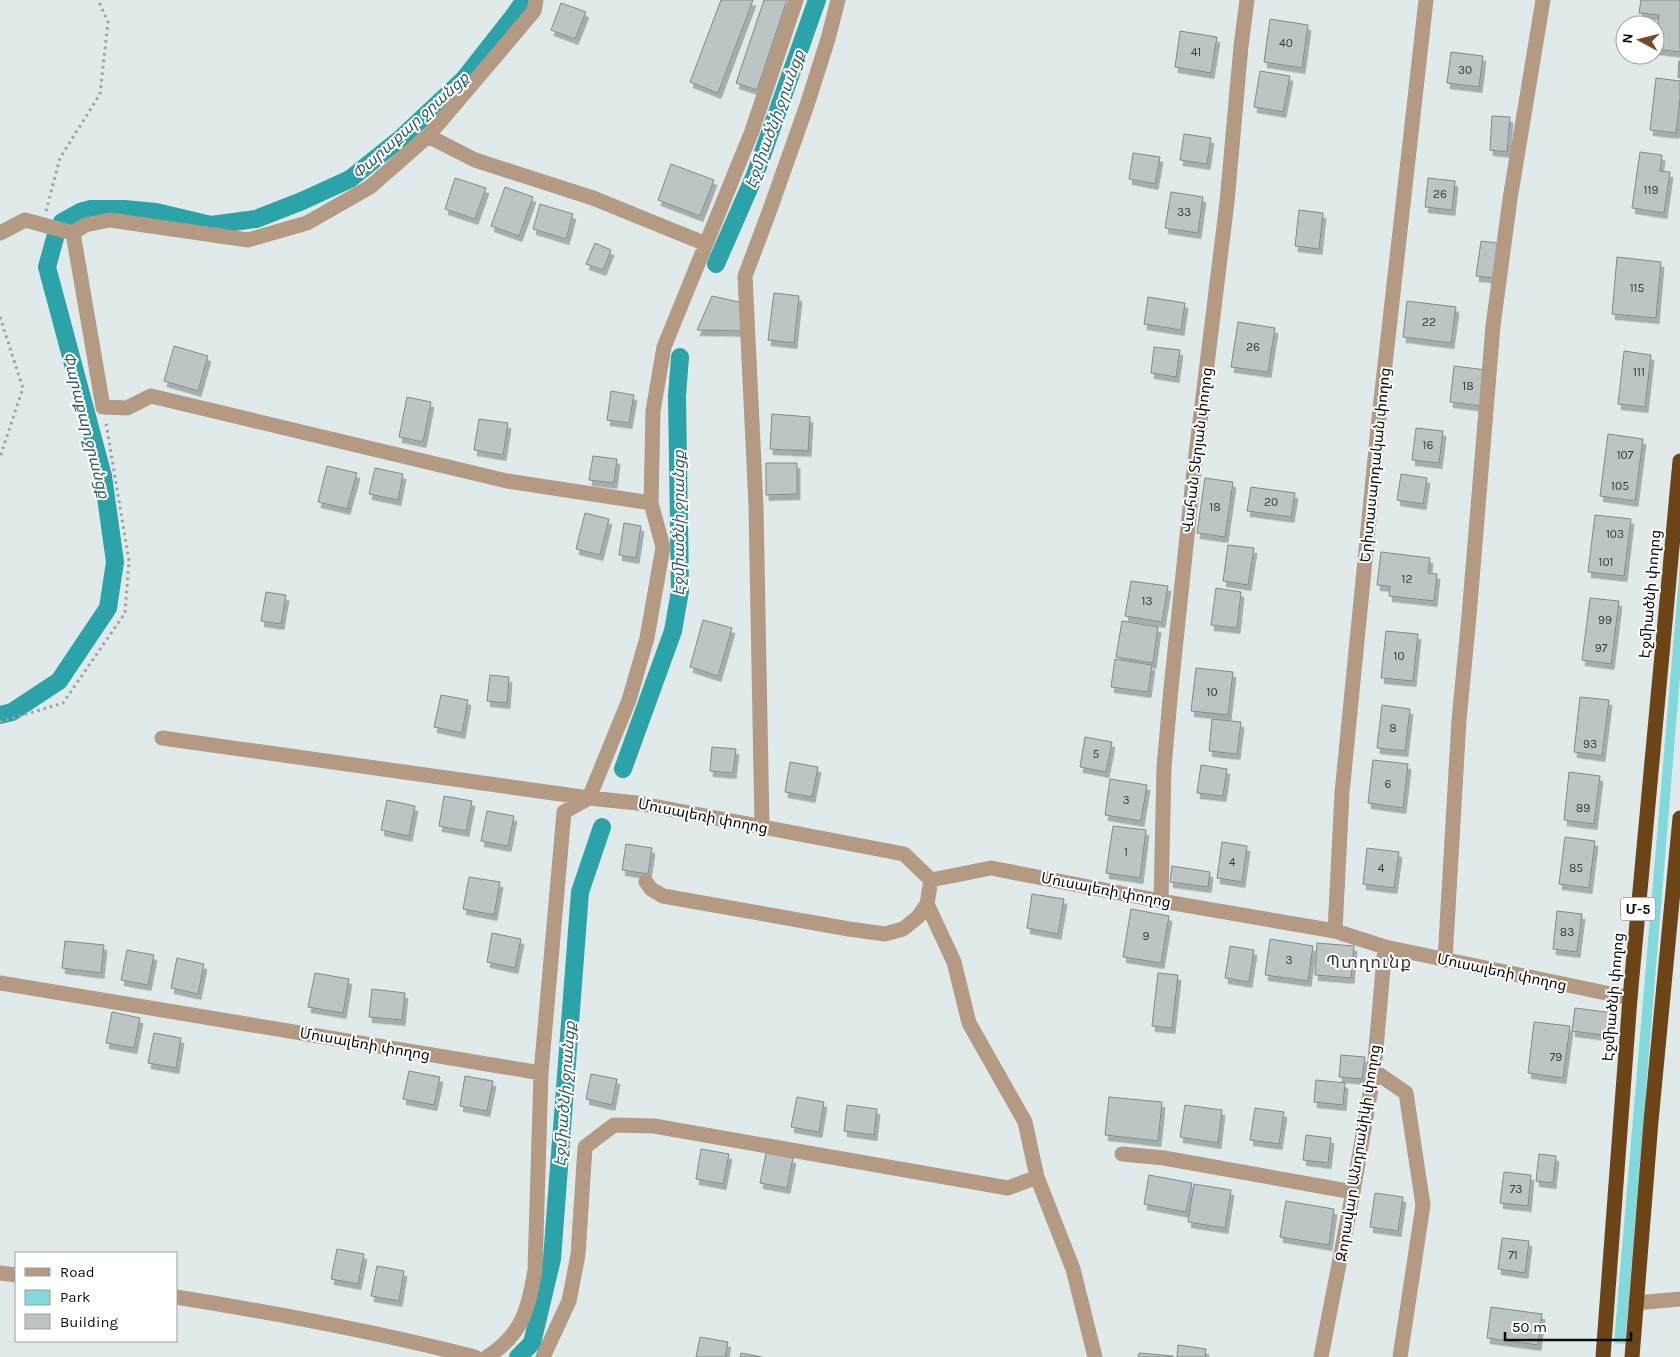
<svg xmlns="http://www.w3.org/2000/svg" width="1680" height="1357" font-family="Karla,'Noto Sans Armenian',sans-serif">
	<style>
		.green { fill: #83d8db }
		.lines { fill: none; stroke-linecap: round; stroke-linejoin: round }
		.canal { stroke: #2ba3a8; stroke-width: 18 }
		.building { fill: #bcc4c5; stroke: #808888; filter: url(#shadow) }
		.path { stroke: #9aa1a1; stroke-width: 3; stroke-dasharray: 2.5 4; stroke-linecap: butt }
		.minor { stroke: #b49a83; stroke-width: 15 }
		.highway { stroke: #6d4318; stroke-width: 15 }
		.labels { text-anchor: middle; stroke-width: 4; stroke-linejoin: round; paint-order: stroke }
		.number-label { font-size: 12px; fill: #363b3b }
		.shield { fill: #fff; stroke: #545656; stroke-width: 1 }
		.shield-label { font-size: 14px; font-weight: bold; fill: #0a0d0d }
		.street-label { font-size: 15px; fill: #0a0d0d; stroke: #fff }
		.water-label { font-size: 16px; font-style: italic; fill: #2f6062; stroke: #fff }
		.quarter-label { font-size: 18px; letter-spacing: 1px; fill: #3b4242; stroke: #fff }
	</style>
	<defs>
		<filter id="shadow"><feDropShadow dx="3" dy="5.5" stdDeviation="0" flood-color="#0004"/></filter>
	</defs>
	<rect width="100%" height="100%" fill="#e1eaea"/>
	<path class="green" d="M1680 564V676L1625 1344 1614 1343Z"/>
	<g class="lines">
		<path class="canal" d="M62 222 80 212 91 209H124L156 212 211 225 256 219 302 201 350 179 400 139 464 79 512 18 525 0
			M716 264 755 175 817 0
			M0 715 12 712 59 681 108 608 115 562 103 476 47 267 55 238
			M623 769 673 631 680 591 677 396 680 357
			M518 1357 532 1343 552 1259 580 892 602 827"/>
	</g>
	<path class="building" d="M721 0H753L718 93 690 82Z
		M764 0H787L757 90 736 83Z
		M1641 0H1680V52L1655 49 1659 15 1639 13Z
		M561 3 586 12 575 39 551 30Z
		M1270 19 1308 25 1302 68 1264 62Z
		M1180 31 1217 37 1211 73 1175 67Z
		M1451 52 1483 56 1479 87 1447 83Z
		M1679 61H1680V78L1678 77Z
		M1260 71 1290 76 1283 112 1254 107Z
		M1656 78 1680 81V99L1676 133 1650 130Z
		M1492 116 1510 117 1507 152 1490 150Z
		M1184 134 1211 138 1207 164 1180 160Z
		M1640 152 1662 155 1660 171 1670 172 1664 213 1632 208Z
		M1133 153 1160 157 1155 184 1129 179Z
		M671 164 714 180 700 216 658 200Z
		M455 178 486 188 475 219 445 209Z
		M1428 178 1455 181 1452 210 1425 207Z
		M505 187 533 197 519 236 491 226Z
		M1171 192 1203 197 1198 233 1165 228Z
		M540 204 573 214 566 239 533 229Z
		M1299 210 1323 213 1319 249 1295 246Z
		M1481 241 1498 243 1494 278 1476 276Z
		M595 243 611 250 603 270 586 264Z
		M1617 257 1661 262 1656 318 1612 314Z
		M774 293 799 296 794 343 768 340Z
		M712 296 743 303V331L697 330Z
		M1148 297 1185 303 1181 330 1144 324Z
		M1407 301 1456 307 1451 343 1403 337Z
		M1238 322 1275 328 1268 372 1231 367Z
		M174 346 208 356 198 391 164 381Z
		M1154 347 1180 350 1176 377 1151 373Z
		M1624 351 1651 355 1645 407 1618 404Z
		M1454 366 1486 370 1481 406 1450 402Z
		M611 391 634 395 629 423 607 420Z
		M407 397 431 402 423 442 399 437Z
		M772 414 810 417 808 451 770 449Z
		M479 419 508 423 503 455 474 450Z
		M1416 428 1443 431 1439 463 1412 460Z
		M1608 434 1643 439 1635 501 1600 496Z
		M593 456 617 459 614 483 589 480Z
		M766 463H797V494L766 495Z
		M327 466 357 473 347 509 318 502Z
		M375 468 403 474 398 500 369 494Z
		M1401 474 1427 478 1423 504 1397 500Z
		M1205 478 1233 482 1225 537 1197 533Z
		M1251 487 1295 493 1291 517 1247 511Z
		M585 513 609 519 600 555 576 549Z
		M1595 515 1631 519 1624 576 1588 572Z
		M624 523 641 526 636 558 619 555Z
		M1228 545 1254 548 1248 585 1223 581Z
		M1381 552 1430 558 1428 573 1437 574 1434 601 1389 596 1390 586 1377 585Z
		M1131 581 1168 586 1162 622 1125 616Z
		M1216 588 1241 592 1237 628 1211 625Z
		M266 592 286 595 281 624 261 621Z
		M1590 598 1619 601 1611 664 1582 660Z
		M703 620 732 628 718 676 690 667Z
		M1122 621 1158 627 1153 663 1116 657Z
		M1386 631 1418 634 1413 681 1381 678Z
		M1115 659 1152 665 1148 692 1111 687Z
		M1196 668 1233 672 1228 715 1191 711Z
		M490 675 509 677 507 703 487 701Z
		M441 695 468 700 462 733 434 727Z
		M1580 697 1609 700 1602 756 1574 752Z
		M1382 705 1410 709 1405 751 1377 748Z
		M1212 719 1241 722 1237 754 1209 751Z
		M1085 737 1112 742 1106 772 1080 767Z
		M712 747 736 749 733 773 710 771Z
		M1373 760 1408 764 1403 808 1368 803Z
		M790 762 818 767 812 797 785 792Z
		M1201 765 1227 769 1223 796 1197 793Z
		M1569 772 1600 776 1594 824 1564 820Z
		M1110 779 1147 785 1141 821 1105 815Z
		M444 796 472 801 466 831 439 826Z
		M387 800 415 806 409 836 381 830Z
		M487 811 514 816 508 846 481 841Z
		M1113 826 1146 830 1140 878 1106 873Z
		M1565 837 1595 841 1589 888 1559 884Z
		M1222 842 1247 846 1242 882 1217 878Z
		M626 844 652 848 648 874 622 870Z
		M1367 848 1399 852 1394 888 1363 884Z
		M1172 866 1210 872 1208 887 1170 882Z
		M469 877 500 882 494 915 463 909Z
		M1032 894 1064 899 1058 934 1027 928Z
		M1131 909 1169 916 1161 963 1123 957Z
		M1557 911 1582 914 1577 952 1553 949Z
		M492 933 521 939 515 968 487 962Z
		M1270 939 1313 946 1308 981 1265 975Z
		M65 941 104 945 101 973 62 968Z
		M1317 943 1354 946 1351 978 1315 975Z
		M1230 946 1254 950 1249 982 1225 978Z
		M127 950 154 955 148 985 121 980Z
		M177 958 204 964 198 994 171 988Z
		M315 973 349 979 343 1013 308 1007Z
		M1158 973 1178 975 1172 1028 1152 1026Z
		M372 989 405 993 402 1020 369 1017Z
		M1575 1008 1613 1013 1610 1036 1572 1031Z
		M112 1012 140 1018 134 1048 106 1043Z
		M1534 1022 1570 1026 1563 1078 1528 1073Z
		M154 1033 181 1038 176 1068 148 1063Z
		M1341 1055 1365 1057 1362 1079 1339 1077Z
		M409 1071 440 1077 434 1105 403 1099Z
		M591 1074 617 1079 612 1105 586 1099Z
		M465 1076 493 1081 487 1111 460 1106Z
		M1316 1080 1345 1083 1343 1105 1314 1102Z
		M797 1097 824 1102 819 1132 791 1127Z
		M1109 1097 1162 1102 1158 1141 1105 1135Z
		M847 1105 877 1109 874 1135 844 1131Z
		M1185 1105 1222 1110 1218 1143 1180 1137Z
		M1255 1108 1284 1112 1279 1144 1250 1140Z
		M1306 1135 1331 1138 1328 1163 1303 1160Z
		M701 1149 729 1154 723 1184 696 1179Z
		M766 1153 793 1158 787 1188 760 1183Z
		M1539 1154 1556 1156 1553 1183 1536 1181Z
		M1504 1172 1531 1175 1528 1206 1500 1203Z
		M1149 1175 1192 1183 1186 1212 1144 1204Z
		M1194 1184 1231 1190 1225 1228 1188 1222Z
		M1375 1193 1403 1197 1398 1231 1370 1227Z
		M1286 1201 1334 1209 1329 1245 1280 1237Z
		M1502 1238 1529 1241 1525 1273 1498 1269Z
		M337 1249 364 1254 358 1284 331 1279Z
		M377 1266 404 1271 399 1301 371 1296Z
		M1491 1307 1542 1314 1538 1345 1487 1338Z
		M700 1337 728 1342 725 1357H696Z
		M1178 1345 1206 1349 1205 1357H1177Z
		M741 1353 762 1357H740Z
		M1139 1353 1173 1356V1357H1138Z"/>
	<g class="lines">
		<path class="path" d="M46 211 60 158 100 94 108 22 98 0
			M0 317 23 388 0 457
			M0 722 63 703 125 613 129 561 106 423"/>
		<path class="minor" d="M428 136 475 160 593 198 706 244
			M0 233 25 220 73 233 85 225 110 220 248 240 307 223 370 187 428 136 534 11 536 0
			M73 233 103 407 127 408 151 396 507 481 651 503
			M162 738 589 798 629 700 647 638 663 547 651 503 653 411 664 347 752 131 796 0
			M762 827 756 506 745 276 768 215 807 105 828 39 838 0
			M931 880 927 904 954 962 969 1023 1025 1122 1037 1177 1073 1269 1095 1357
			M646 882 651 889 663 896 849 929 885 934 903 929 918 917 927 904
			M1161 901 1164 767 1171 688 1194 470 1227 202 1241 46 1247 0
			M1335 931 1342 793 1379 418 1426 0
			M1445 960 1459 720 1469 616 1493 326 1510 199 1543 0
			M0 983 541 1073 564 812 589 798 637 803 904 854 931 880 991 868 1161 901 1335 931 1385 947 1630 998
			M1374 1071 1406 1093 1423 1205 1400 1357
			M1122 1154 1164 1158 1353 1192
			M0 1273 16 1275
			M176 1297C276 1313 377 1332 475 1357
			M1636 1303 1680 1299
			M487 1357C523 1334 528 1309 535 1270L541 1073
			M543 1357 569 1301 578 1255 585 1147 614 1125 654 1126 1008 1188 1037 1177
			M1321 1357 1353 1192 1374 1071 1385 947"/>
		<path class="highway" d="M1603 1357 1630 998 1680 461
			M1632 1357 1651 1121 1680 818"/>
	</g>
	<g class="labels">
		<g class="number-label">
			<text x="1286" y="47">40</text>
			<text x="1196" y="56">41</text>
			<text x="1465" y="74">30</text>
			<text x="1651" y="194">119</text>
			<text x="1440" y="198">26</text>
			<text x="1184" y="216">33</text>
			<text x="1637" y="292">115</text>
			<text x="1429" y="326">22</text>
			<text x="1253" y="351">26</text>
			<text x="1639" y="376">111</text>
			<text x="1468" y="390">18</text>
			<text x="1428" y="449">16</text>
			<text x="1625" y="459">107</text>
			<text x="1620" y="490">105</text>
			<text x="1271" y="506">20</text>
			<text x="1215" y="511">18</text>
			<text x="1615" y="538">103</text>
			<text x="1606" y="566">101</text>
			<text x="1407" y="583">12</text>
			<text x="1147" y="605">13</text>
			<text x="1605" y="624">99</text>
			<text x="1601" y="652">97</text>
			<text x="1399" y="660">10</text>
			<text x="1212" y="696">10</text>
			<text x="1393" y="732">8</text>
			<text x="1590" y="748">93</text>
			<text x="1096" y="758">5</text>
			<text x="1388" y="788">6</text>
			<text x="1126" y="804">3</text>
			<text x="1583" y="812">89</text>
			<text x="1126" y="856">1</text>
			<text x="1232" y="866">4</text>
			<text x="1381" y="872">4</text>
			<text x="1576" y="872">85</text>
			<text x="1567" y="936">83</text>
			<text x="1146" y="940">9</text>
			<text x="1289" y="964">3</text>
			<text x="1556" y="1061">79</text>
			<text x="1516" y="1193">73</text>
			<text x="1513" y="1259">71</text>
		</g>
		<rect class="shield" x="1620.5" y="897.5" width="35" height="23" rx="4"/>
		<g class="shield-label">
			<text x="1638" y="914">Մ-5</text>
		</g>
		<g class="street-label">
			<text transform="translate(1197 450) rotate(-83)" y="5">Վահան Տերյան փողոց</text>
			<text transform="translate(1375 465) rotate(-84)" y="5">Երիտասարդական փողոց</text>
			<text transform="translate(1650 594) rotate(-85)" y="5">Էջմիածնի փողոց</text>
			<text transform="translate(703 816) rotate(11)" y="5">Մուսալեռի փողոց</text>
			<text transform="translate(1106 890) rotate(11)" y="5">Մուսալեռի փողոց</text>
			<text transform="translate(1502 972) rotate(12)" y="5">Մուսալեռի փողոց</text>
			<text transform="translate(1613 997) rotate(-85)" y="5">Էջմիածնի փողոց</text>
			<text transform="translate(365 1044) rotate(10)" y="5">Մուսալեռի փողոց</text>
			<text transform="translate(1358 1153) rotate(-81)" y="5">Զորավար Անդրանիկի փողոց</text>
		</g>
		<g class="water-label">
			<text transform="translate(774 119) rotate(-70)" y="6">Էջմիածնի ջրանցք</text>
			<text transform="translate(410 125) rotate(-42)" y="6">Փարաքար ջրանցք</text>
			<text transform="translate(87 425) rotate(76)" y="6">Փարաքար ջրանցք</text>
			<text transform="translate(678 523) rotate(-90)" y="6">Էջմիածնի ջրանցք</text>
			<text transform="translate(564 1094) rotate(-86)" y="6">Էջմիածնի ջրանցք</text>
		</g>
		<g class="quarter-label">
			<text x="1369" y="968">Պտղունք</text>
		</g>
	</g>
	<rect x="15" y="1252" width="162" height="90" fill="#ffffff" stroke="#9d9e9e"/>
	<rect x="25" y="1268" width="25" height="8" fill="#b49a83" stroke="#9d9e9e"/>
	<text x="60" y="1277" font-size="15" fill="#0a0d0d">Road</text>
	<rect x="25" y="1290" width="25" height="15" fill="#83d8db" stroke="#9d9e9e"/>
	<text x="60" y="1302" font-size="15" fill="#0a0d0d">Park</text>
	<rect x="25" y="1314" width="25" height="15" fill="#bcc4c5" stroke="#9d9e9e"/>
	<text x="60" y="1327" font-size="15" fill="#0a0d0d">Building</text>
	<g transform="translate(1640 40) rotate(277)"><circle r="24" fill="#ffffff" stroke="#9d9e9e"/>
	<path d="M0-4L9 19L0 12L-9 19Z" fill="#724c28"/>
	<text y="-8" font-size="14" font-weight="bold" text-anchor="middle" fill="#0a0d0d">N</text>
	</g>
	<path d="M1505 1332v8h126v-8" fill="none" stroke="#0a0d0d" stroke-width="2.5"/>
	<text x="1512" y="1332" font-size="15" fill="#0a0d0d" stroke="#ffffff" stroke-width="4" paint-order="stroke">50 m</text>
</svg>
